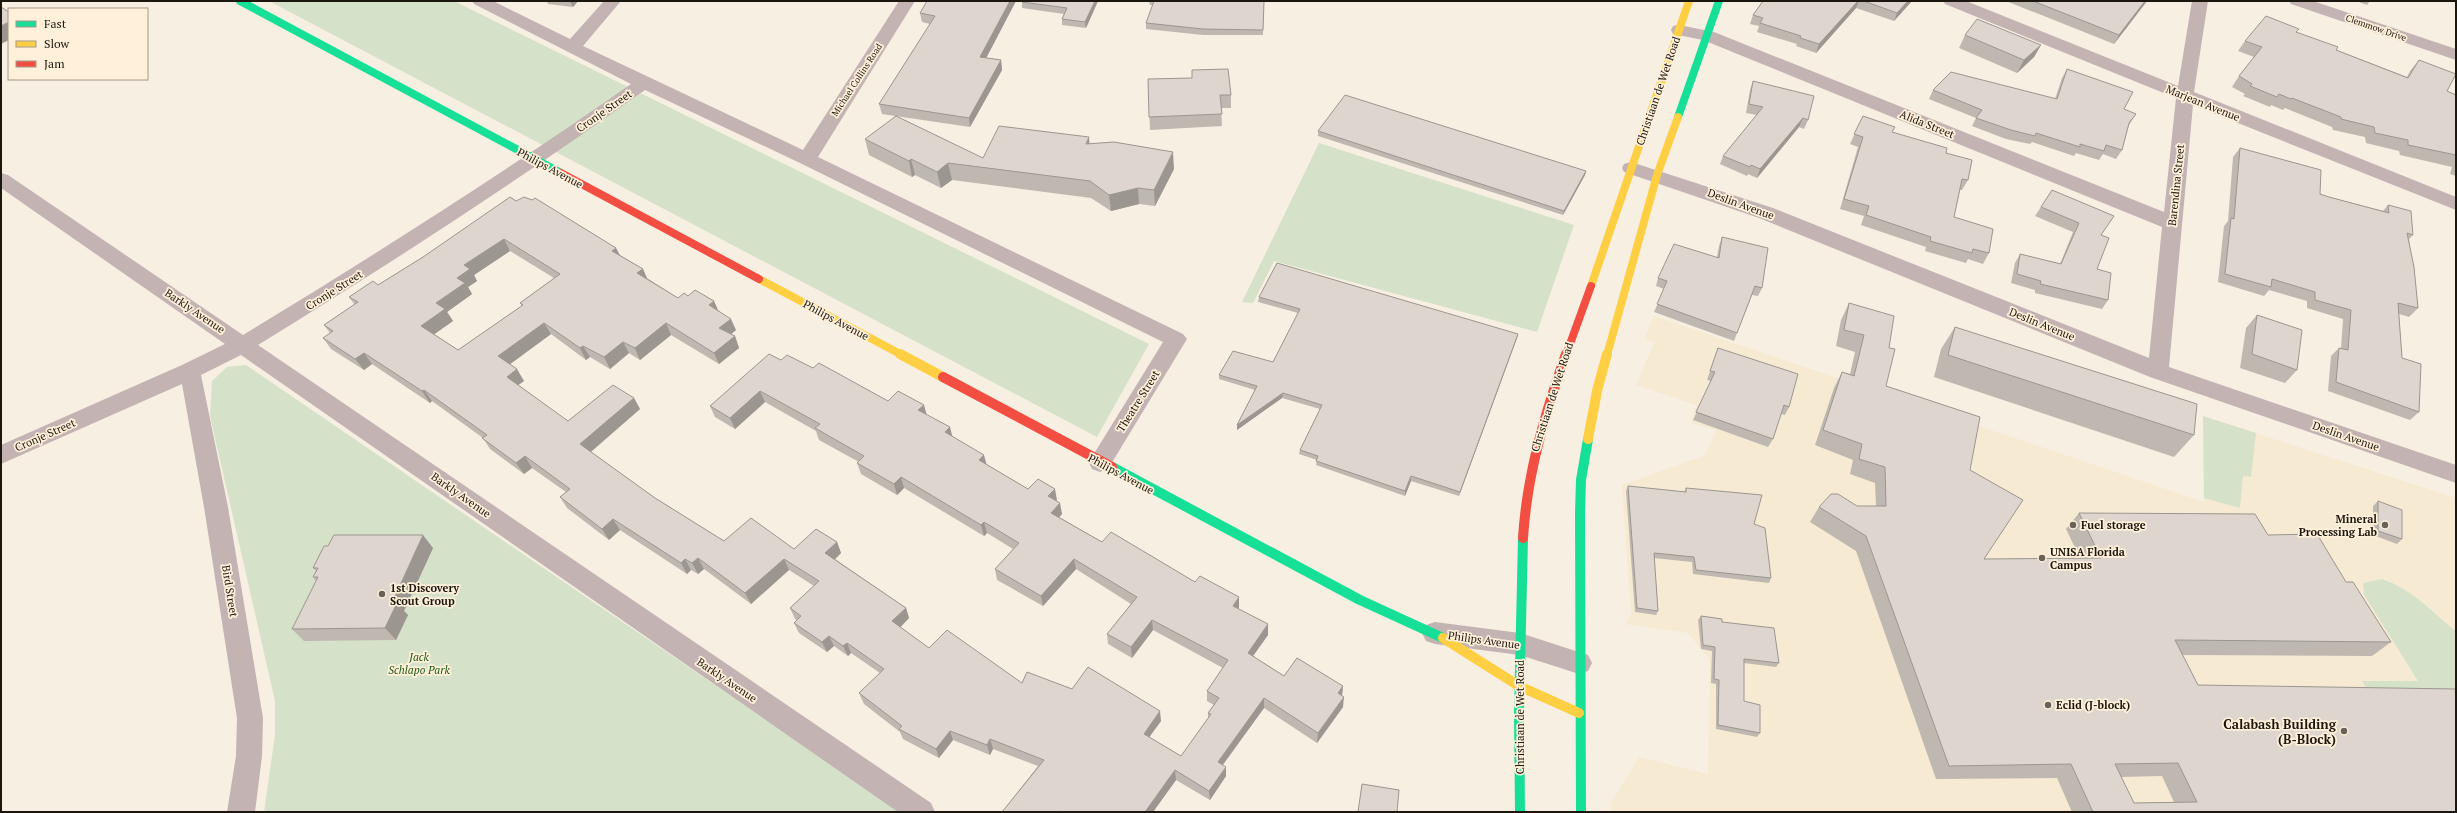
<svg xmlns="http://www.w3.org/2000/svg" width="2457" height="813" font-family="'PT Serif',serif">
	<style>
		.built { fill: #f7ead3 }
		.green { fill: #d5e2c9 }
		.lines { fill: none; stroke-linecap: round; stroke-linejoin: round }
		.street { fill: #c3b3b2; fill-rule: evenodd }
		.fast-far1 { stroke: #16e098; stroke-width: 8 }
		.fast { stroke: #16e098; stroke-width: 10 }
		.slow-far1 { stroke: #ffcf43; stroke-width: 8 }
		.slow { stroke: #ffcf43; stroke-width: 10 }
		.jam-far1 { stroke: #f24e42; stroke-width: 8 }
		.jam { stroke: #f24e42; stroke-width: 10 }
		.wall { fill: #bfb8b1; fill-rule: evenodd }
		.shaded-wall { fill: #9b9690 }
		.building { fill: #ded6ce; stroke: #9b9690; fill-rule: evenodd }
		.poi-dot { fill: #686258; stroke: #fff0da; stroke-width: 1.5 }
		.labels { text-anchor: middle; stroke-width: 3.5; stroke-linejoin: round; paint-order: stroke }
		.far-street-label { font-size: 9px; fill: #1b160e; stroke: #fff0da }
		.street-label { font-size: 11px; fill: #1b160e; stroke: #fff0da }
		.poi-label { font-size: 11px; font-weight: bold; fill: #1b160e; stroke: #fff0da; text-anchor: start }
		.park-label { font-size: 11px; font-style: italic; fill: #1c5713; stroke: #fff0da }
		.near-poi-label { font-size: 13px; font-weight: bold; fill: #1b160e; stroke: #fff0da; text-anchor: end }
	</style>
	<rect width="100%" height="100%" fill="#f7efe2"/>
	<path class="built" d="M1654 316 2204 502 2203 416 2456 498V812H1611L1610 804 1639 757 1708 774 1710 660 1688 633 1625 624 1631 614 1622 485 1706 455 1716 430 1691 423 1696 405 1636 385 1654 343 1644 339Z"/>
	<path class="green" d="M269 1H454L1149 344 1097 437Z
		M1319 143 1574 225 1537 332 1274 261 1253 303 1242 302Z
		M246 365 901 812H264L275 735V701L210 416 212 381 227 367Z
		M2203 416 2256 433 2251 477 2243 476 2240 508 2204 498Z
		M2382 579C2414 590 2430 611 2456 631V698L2373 700 2362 681H2418L2364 595 2363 583Z"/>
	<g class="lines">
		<path class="street" d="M472 1H493L570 39 604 1H621L583 46 803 150 899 1H915L818 157 1183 334 1187 339 1108 469 1100 472 1092 469 1089 463 1092 457 1163 342 800 163 645 90C519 180 390 264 258 345L931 803 935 812H898L241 355 201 375 228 507 263 718 262 756 255 812H227L236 756 237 718 204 507 182 384 1 464V445L182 365 225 344 1 188V173L8 175 243 335C375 255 505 172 631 84L474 4Z
			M1943 1H1966L2178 86 2192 1H2208L2194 92 2456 197V210L2193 105 2169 367 2456 465V483L2150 377 1759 218 1624 172 1622 168 1624 164 1631 162 1773 208 2149 358 2162 227 1703 40 1673 34 1671 30 1673 26 1679 25 1714 32 2164 212 2176 98 1945 4Z
			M2289 1H2313L2456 49V60L2291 4Z
			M1435 622 1520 633 1588 655 1592 663 1588 671 1579 674 1520 655 1435 644 1426 641 1422 633 1426 625Z"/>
		<path class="fast-far1" d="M240 1 561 173
			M1678 117 1719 1"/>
		<path class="fast" d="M1112 467 1360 600 1443 638
			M1520 812 1519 712 1523 538
			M1581 812 1580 513 1581 480 1588 439"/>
		<path class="slow-far1" d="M759 279 902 355
			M1591 286 1689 1
			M1607 355 1657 175 1678 117"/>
		<path class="slow" d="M900 354 943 377
			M1588 439 1597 391 1607 354
			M1443 638 1519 686 1579 713"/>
		<path class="jam-far1" d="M561 173 759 279
			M1566 355 1591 286"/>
		<path class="jam" d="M943 377 1112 467
			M1523 538C1527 473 1545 414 1566 354"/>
	</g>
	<path class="wall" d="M547 1H578L573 7 548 4Z
		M1016 1 986 58 1001 60 1002 70 970 127 882 114 879 104 930 24 922 22 920 13Z
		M1022 1H1098L1086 28 1062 25V19L1064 14 1022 8Z
		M1144 1H1264L1263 35H1203L1146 29V23L1153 5H1150L1149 2Z
		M1763 1H1912L1894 21 1856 8 1816 53 1796 46 1797 44 1757 32 1759 26 1750 24 1753 15Z
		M2006 1H2147L2114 44Z
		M2356 1H2370L2367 5Z
		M2299 29 2296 32 2336 50 2407 77 2410 71 2419 60 2447 91 2456 95V176L2450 174 2452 167 2400 155 2399 151 2366 143 2365 137 2333 130 2332 127 2285 108 2283 110 2271 105 2270 107 2243 96 2245 94 2232 87 2239 76 2254 57 2238 51 2245 41Z
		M1965 35 2041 45 2034 57 2017 73 1959 48Z
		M2067 69 2124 109 2136 114 2129 125 2122 150 2116 159 2103 154 2099 160 2076 153 2074 156 2032 142 2030 144 2006 139 1972 126 1976 118 1929 99 1933 90 2055 99 2062 78Z
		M1148 79 1231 95V108H1221L1222 126 1150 130Z
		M1753 81 1808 120 1804 129 1799 127 1757 178 1748 174 1747 176 1720 164 1723 156 1757 115 1746 113 1750 90Z
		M1863 116 1893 132 1946 153 1968 180 1962 190H1960L1954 217 1989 253 1983 264 1968 259 1966 263 1925 251 1926 247 1861 225 1864 216 1840 209 1858 147 1850 144Z
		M1318 131 1586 171 1585 175 1563 215 1318 136Z
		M865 139 983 158 1090 144 1174 169 1155 206 1139 204 1111 211 1091 198 952 180 941 188 915 175 912 177 869 155Z
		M2240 148 2320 194 2329 197 2383 211 2388 205 2413 235 2409 239 2418 308 2409 317 2399 314 2402 358 2419 412 2410 420 2328 391 2331 356 2339 348H2341L2343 319 2307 308V301L2269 290 2264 296 2218 282 2224 226 2228 221 2233 157Z
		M2052 190 2101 235 2097 269 2108 300 2102 309 2035 293V290L2011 283 2015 263 2020 254 2060 264 2073 232 2035 216Z
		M516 201 616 248 620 255 643 269 647 278 678 298 688 296 714 301 718 310 736 330 731 334 735 336 739 348 719 364 671 335 640 360 629 353 610 369 590 357 586 360 551 334 510 364 524 381 518 385 568 421 634 398 640 409 591 452 655 498 724 541 794 549 837 542 841 553 835 559 906 608 909 618 900 627 929 648 1022 683 1072 689 1161 721 1149 737 1181 756 1208 719V713L1214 705 1207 701V691L1223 668 1153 630 1132 658 1108 644 1107 634 1131 604 1076 569 1043 606 997 580 995 569 1013 549 987 533 984 536 904 488 897 495 861 474 857 463 859 462 819 440 816 431 765 402 735 429 715 417 710 406 781 360 813 368 888 401 926 415 987 465 1028 489 1057 500 1056 501 1062 514 1059 517 1102 542 1195 582 1239 608 1238 609 1268 635 1253 656 1284 676 1343 686 1342 695 1343 707 1317 743 1264 708 1223 765 1226 776 1210 800 1176 780 1153 812H1002L1038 766 993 749 990 755 953 740 939 758 903 739 900 732 864 704 859 693 880 673 851 653 848 656 834 646 827 652 799 633 794 623 797 620 795 619 790 608 814 586 789 570 751 604 704 569 698 574 691 570 687 574 620 530 609 540 567 508 560 497 566 492 532 468 524 474 490 449 483 438 432 401 430 403 372 364 364 370 331 349 323 338 330 333 324 325 355 305 349 297 378 285ZM510 251 554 278 520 303 522 306 458 350 434 334 453 321 447 312 472 294 468 287 477 281 474 275Z
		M1722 237 1762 288 1758 296 1752 295 1734 341 1654 312 1664 289 1656 286 1658 278 1717 257 1719 246Z
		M1259 297 1518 334 1517 338 1459 496 1411 481 1405 496 1316 465 1317 460 1299 454 1300 450 1320 409 1282 398 1237 430V425L1255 390 1219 379V375L1273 362 1298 313 1258 302Z
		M1849 303 1889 348 1886 386 1970 470 1984 559 2080 558 2066 529 2079 513 2268 535 2346 582 2391 642 2372 656 2182 655 2198 685 2456 812H2072L2057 778 1936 779 1856 551 1810 522 1819 507 1876 506 1875 483 1850 474 1853 460 1815 445 1834 388 1842 372 1850 374 1855 352 1836 346 1841 320ZM2162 776 2174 802 2134 803 2121 777Z
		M2257 315 2297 370 2285 383 2240 368 2246 328Z
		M1955 327 2194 435 2174 457 1934 377 1941 349Z
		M1718 348 1789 407 1785 415 1781 414 1773 439 1768 447 1693 420 1711 381 1707 380Z
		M1628 486 1684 492 1686 488 1754 524 1771 578 1769 583 1693 574 1692 562 1654 558 1658 611 1656 615 1635 612 1626 491Z
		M2378 501 2402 539 2397 544 2373 535V506Z
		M433 548 404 611 408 615 396 640 304 641 292 629 316 581 313 577 316 571 313 568Z
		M1701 616 1722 622 1779 663 1776 667 1744 663V701L1760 733 1757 737 1716 729V684L1711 683 1712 651 1701 649 1698 620Z"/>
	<path class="shaded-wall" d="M570 1H578L573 7Z
		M1010 1H1016L982 66 980 57Z
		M1095 1H1098L1086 28 1085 22Z
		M1858 1H1859L1856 8 1816 53 1819 44Z
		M1908 1H1912L1894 21 1897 13Z
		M2145 1H2147L2114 44 2119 35Z
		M9 22V40L1 44V26Z
		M2041 45 2034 57 2017 73 2024 60Z
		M1001 60 1002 70 970 127 969 118Z
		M1803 118 1799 127 1757 178 1760 169Z
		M1089 137 1090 153 1086 144Z
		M1173 152 1174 169 1155 206 1154 190Z
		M911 159 915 175 912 177 909 161Z
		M948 163 952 180 941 188 937 172Z
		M1586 171 1585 175 1563 215 1564 211Z
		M1138 188 1139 204 1111 211 1109 195Z
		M504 239 510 251 474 275 477 281 468 287 472 294 447 312 453 321 429 338 421 326 436 303 457 278 464 265Z
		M616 248 622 260 612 251Z
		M643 269 648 281 637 273Z
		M714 301 719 313 709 305Z
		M731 319 736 330 724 340 719 328Z
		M544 323 551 334 505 368 498 356Z
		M666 323 671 335 640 360 635 348Z
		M1518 334 1517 338 1459 496 1460 492Z
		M735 336 739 348 719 364 714 353Z
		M623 342 629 353 610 369 604 357Z
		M583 346 590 357 586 360 580 348Z
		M364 353 372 364 364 370 355 359Z
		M517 369 524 381 514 388 507 377Z
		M424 390 432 401 430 403 422 391Z
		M760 391 765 402 735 429 730 418Z
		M1283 393 1282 398 1237 430V425Z
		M634 398 640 409 587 455 580 444Z
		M924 405 927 416 918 410Z
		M950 427 953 439 945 432Z
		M984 455 987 466 979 460Z
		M525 456 532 468 524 474 516 463Z
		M1411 476V481L1405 496V491Z
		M901 477 904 488 897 495 894 484Z
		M1055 489 1057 500 1050 507 1048 496Z
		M1060 503 1062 514 1053 524 1051 513Z
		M613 519 620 530 609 540 602 529Z
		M984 522 987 533 984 536 981 525Z
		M423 535 433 548 404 611 408 615 396 640 385 628 392 603Z
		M837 542 841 553 830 564 825 553Z
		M698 558 704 569 698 574 692 563Z
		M685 559 691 570 687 574 681 563Z
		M784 559 789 570 751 604 745 593Z
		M1074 559 1076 569 1043 606 1041 596Z
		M1239 597V608L1233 617V606Z
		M906 608 909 618 896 632 892 621Z
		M1152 620 1153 630 1132 658 1131 647Z
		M1268 624V635L1248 663V653Z
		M829 636 834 646 827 652 822 642Z
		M847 643 851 653 848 656 843 646Z
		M1343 686 1342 696 1338 693Z
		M1344 697 1343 707 1317 743 1318 733Z
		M1264 698V708L1218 771V762Z
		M1160 711 1161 721 1145 743 1144 734Z
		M950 731 953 740 939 758 936 749Z
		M990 739 993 749 990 755 987 745Z
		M1226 767V776L1210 800 1209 791Z
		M1175 770 1176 780 1153 812H1145Z"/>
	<path class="building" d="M927 1H1010L980 57 1001 60 969 118 879 104 935 16 920 13Z
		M1022 1H1095L1085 22 1062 19 1067 8 1022 2Z
		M1154 1H1264L1263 30 1203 29 1146 23Z
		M1763 1H1858L1819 44 1800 38 1801 36 1760 23 1763 18 1753 15Z
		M1864 1H1908L1897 13Z
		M2033 1H2145L2119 35Z
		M1 7 9 12V22L1 26Z
		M2266 16 2299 29 2296 32 2338 47 2336 50 2408 78 2419 60 2456 74 2447 91 2456 95V155L2408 145V140L2375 133 2374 127 2341 119V117L2292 98 2291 99 2279 94 2277 97 2250 86 2252 84 2239 76 2262 47 2245 41Z
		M1977 19 2041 45 2024 60 1965 35Z
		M1228 69 1231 95H1220L1222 114 1149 117 1148 79 1192 78V70Z
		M2067 69 2133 92 2124 109 2136 114 2129 123 2122 150 2106 145 2104 151 2080 144V147L2036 133 2035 136 2011 130 1976 118 1982 110 1933 90 1951 72 2057 99Z
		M1753 81 1814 96 1808 120 1803 118 1760 169 1751 165 1750 167 1723 156 1763 107 1749 104Z
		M1345 95 1586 171 1564 211 1318 131Z
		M896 116 983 158 999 126 1089 137 1086 144 1114 142 1173 152 1154 190 1138 188 1109 195 1090 181 948 163 937 172 911 159 909 161 865 139Z
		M1863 116 1895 127 1892 132 1947 148 1946 153 1972 160 1968 180 1962 179 1954 217 1993 229 1989 253 1973 249 1972 253 1930 241 1931 237 1866 215 1869 206 1844 199 1863 137 1854 134Z
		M2240 148 2321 170 2320 194 2329 197 2389 213 2388 205 2411 211 2413 235 2407 233 2414 267 2418 308 2398 303 2402 358 2421 364 2419 412 2336 382 2339 348 2348 350 2351 310 2315 300V292L2272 279 2271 287 2225 274 2231 218 2234 219Z
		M2052 190 2114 216 2101 235 2109 238 2097 269 2111 273 2108 300 2040 284 2041 281 2017 274 2020 254 2061 264 2079 223 2041 207Z
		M510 197 516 201 524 197 532 200 535 198 616 248 612 251 643 269 637 273 678 298 684 293 688 296 695 290 714 301 709 305 731 319 719 328 735 336 714 353 666 323 635 348 623 342 604 357 583 346 580 348 544 323 498 356 517 369 507 377 568 421 613 385 634 398 580 444 655 498 724 541 751 518 794 549 816 529 837 542 825 553 906 608 892 621 929 648 947 630 1022 683 1027 672 1072 689 1088 667 1160 711 1144 734 1181 756 1211 714 1208 713 1219 698 1207 691 1228 660 1152 620 1131 647 1107 634 1137 597 1074 559 1041 596 995 569 1019 543 984 522 981 525 901 477 894 484 857 463 864 456 815 428 820 424 760 391 730 418 710 406 769 354 781 360 787 355 813 368 819 363 888 401 898 391 924 405 918 410 950 427 945 432 984 455 979 460 1028 489 1038 479 1055 489 1048 496 1060 503 1051 513 1102 542 1111 532 1195 582 1200 576 1239 597 1233 606 1268 624 1248 653 1284 676 1297 658 1343 686 1338 693 1344 697 1318 733 1264 698 1218 762 1226 767 1209 791 1175 770 1145 812H1062L1060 811 1059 812H1002L1044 760 990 739 987 745 950 731 936 749 899 729 902 726 859 693 884 669 847 643 843 646 829 636 822 642 794 623 801 616 790 608 819 581 784 559 745 593 698 558 692 563 685 559 681 563 613 519 602 529 560 497 570 489 525 456 516 463 482 438 487 435 424 390 422 391 364 353 355 359 323 338 333 331 324 325 358 302 349 297 373 281 378 285 423 257ZM504 239 560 274 520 303 523 305 458 350 421 326 445 309 436 303 465 283 457 278 470 269 464 265Z
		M1722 237 1768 248 1762 288 1755 286 1737 333 1657 304 1667 281 1658 278 1674 244 1719 258Z
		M1277 263 1518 334 1460 492 1411 476 1405 491 1316 461 1318 456 1300 450 1322 405 1283 393 1237 425 1257 386 1219 375 1233 351 1273 362 1300 309 1259 297Z
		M1849 303 1894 316 1889 348 1895 349 1886 386 1980 417 1970 470 2023 500 1984 559 2101 558 2079 513 2255 514 2268 535 2317 534 2346 582H2353L2391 642 2175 640 2198 685 2456 689V812H2093L2071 764 1949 766 1866 536 1819 507 1831 494H1838L1857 506H1886L1885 467 1859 459 1862 444 1823 430 1842 372 1854 376 1864 335 1844 330ZM2178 763 2197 802 2134 803 2115 764Z
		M2257 315 2302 330 2297 370 2252 354Z
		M1955 327 2197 404 2194 435 1948 355Z
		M1718 348 1798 374 1789 407 1784 405 1773 439 1696 412 1715 372 1710 371Z
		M1628 486 1686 492V488L1762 495 1754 524 1765 528 1771 578 1696 570 1694 557 1654 553 1658 611 1637 608Z
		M2378 501 2402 510V539L2378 531Z
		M334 535H423L392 603H397L385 628 292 629 318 577H313L318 568H313L324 546H328Z
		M1701 616 1722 619V622L1774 628 1779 663 1744 659V701L1760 705V733L1718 725 1719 680 1714 679 1715 647 1703 645Z
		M1362 784 1399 790 1397 812H1358Z"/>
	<g class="poi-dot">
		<circle cx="2073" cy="525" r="4"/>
		<circle cx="2385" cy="525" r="4"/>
		<circle cx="2042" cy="558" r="4"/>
		<circle cx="382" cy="594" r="4"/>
		<circle cx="2048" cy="705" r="4"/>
		<circle cx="2344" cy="731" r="4"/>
	</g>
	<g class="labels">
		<g class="far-street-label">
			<text transform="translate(2376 28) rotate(19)" y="3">Clemmow Drive</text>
			<text transform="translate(857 80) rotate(-57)" y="3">Michael Collins Road</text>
		</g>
		<g class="street-label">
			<text transform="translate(1658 91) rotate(-71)" y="4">Christiaan de Wet Road</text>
			<text transform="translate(2203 103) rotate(22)" y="4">Marjean Avenue</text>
			<text transform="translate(604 111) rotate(-35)" y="4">Cronje Street</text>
			<text transform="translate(1927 124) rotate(22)" y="4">Alida Street</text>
			<text transform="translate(550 168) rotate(28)" y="4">Philips Avenue</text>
			<text transform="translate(2176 185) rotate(-84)" y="4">Barendina Street</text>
			<text transform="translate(1741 204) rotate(20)" y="4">Deslin Avenue</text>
			<text transform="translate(334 290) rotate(-32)" y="4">Cronje Street</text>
			<text transform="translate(195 311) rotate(34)" y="4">Barkly Avenue</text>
			<text transform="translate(836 320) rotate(28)" y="4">Philips Avenue</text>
			<text transform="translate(2042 324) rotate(22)" y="4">Deslin Avenue</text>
			<text transform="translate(1552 397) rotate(-72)" y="4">Christiaan de Wet Road</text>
			<text transform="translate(1138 401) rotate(-58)" y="4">Theatre Street</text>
			<text transform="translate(45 435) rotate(-24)" y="4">Cronje Street</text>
			<text transform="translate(2346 436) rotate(19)" y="4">Deslin Avenue</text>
			<text transform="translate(1121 474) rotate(28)" y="4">Philips Avenue</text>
			<text transform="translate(461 495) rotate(35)" y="4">Barkly Avenue</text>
			<text transform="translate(230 591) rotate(81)" y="4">Bird Street</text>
			<text transform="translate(1484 640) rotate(8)" y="4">Philips Avenue</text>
			<text transform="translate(727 680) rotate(34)" y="4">Barkly Avenue</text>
			<text transform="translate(1520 717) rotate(-90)" y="4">Christiaan de Wet Road</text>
		</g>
		<g class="poi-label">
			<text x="2377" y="523" text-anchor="end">Mineral<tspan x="2377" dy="13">Processing Lab</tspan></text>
			<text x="2081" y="529">Fuel storage</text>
			<text x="2050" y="556">UNISA Florida<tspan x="2050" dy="13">Campus</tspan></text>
			<text x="390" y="592">1st Discovery<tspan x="390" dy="13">Scout Group</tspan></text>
			<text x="2056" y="709">Eclid (J-block)</text>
		</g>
		<g class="park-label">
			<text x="419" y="661">Jack<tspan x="419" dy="13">Schlapo Park</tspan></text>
		</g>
		<g class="near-poi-label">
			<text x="2336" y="729">Calabash Building<tspan x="2336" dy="15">(B-Block)</tspan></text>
		</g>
	</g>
	<rect width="2457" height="813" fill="none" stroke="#1b160e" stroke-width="4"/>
	<rect x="8" y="8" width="140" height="72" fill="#fff0da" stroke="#a49988"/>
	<rect x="16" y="21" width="20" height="6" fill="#16e098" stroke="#a49988"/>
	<text x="44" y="28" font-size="12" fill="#1b160e">Fast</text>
	<rect x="16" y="41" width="20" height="6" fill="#ffcf43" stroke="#a49988"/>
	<text x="44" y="48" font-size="12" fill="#1b160e">Slow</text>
	<rect x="16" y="61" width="20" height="6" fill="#f24e42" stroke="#a49988"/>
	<text x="44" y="68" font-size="12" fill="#1b160e">Jam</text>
</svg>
